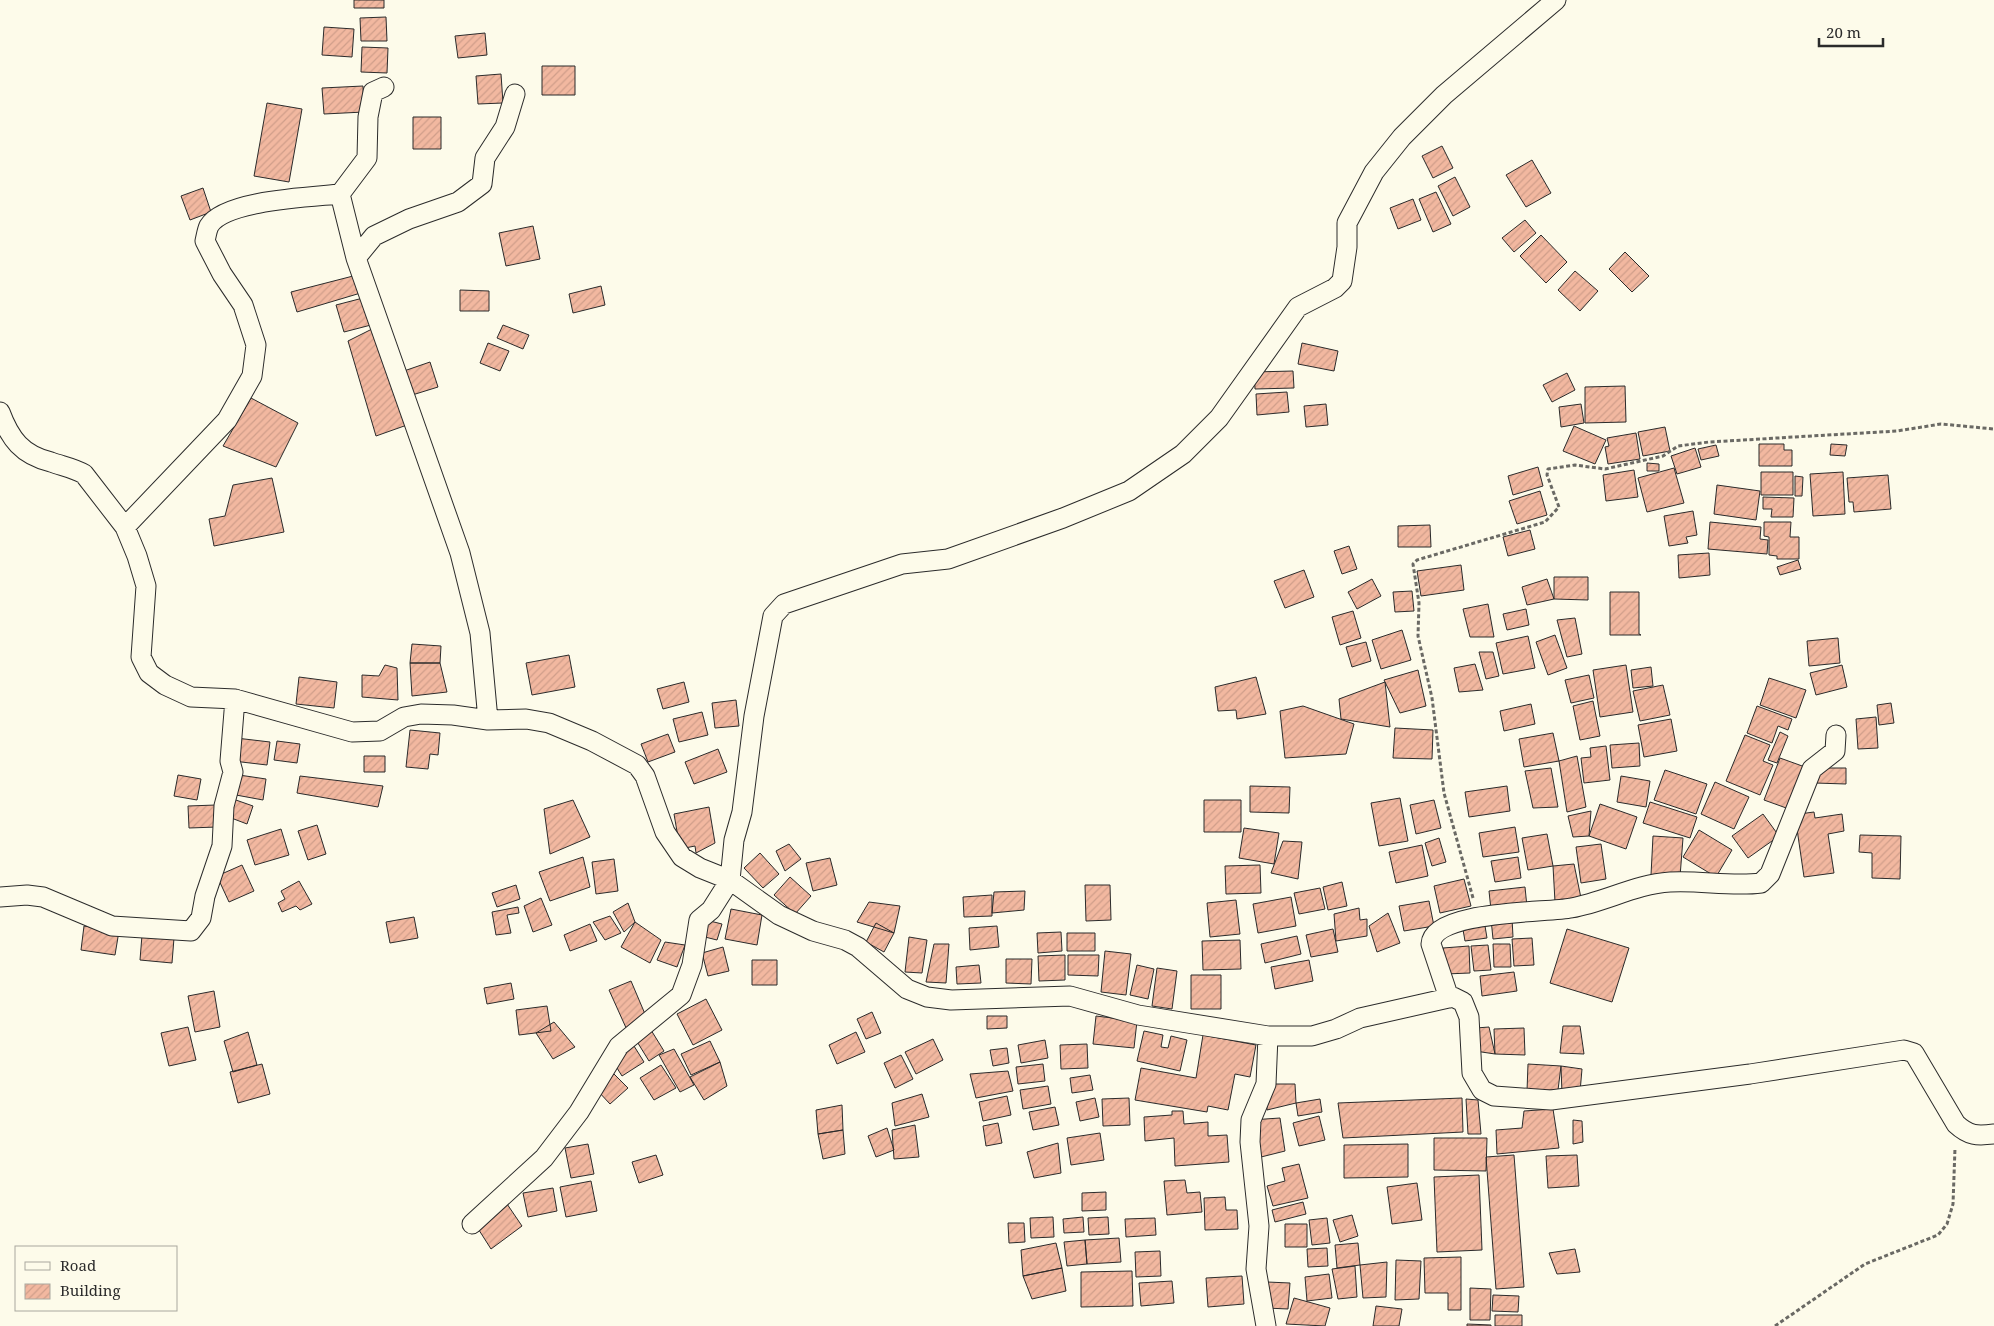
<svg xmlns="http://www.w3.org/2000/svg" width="1994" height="1326" font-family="'Noto Serif',serif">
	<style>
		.building { fill: url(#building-hatch); stroke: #2b2b2b }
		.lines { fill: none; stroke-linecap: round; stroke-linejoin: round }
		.street-casing { stroke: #2b2b2b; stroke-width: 21 }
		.path { stroke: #6a6964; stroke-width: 3; stroke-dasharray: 4 2.5; stroke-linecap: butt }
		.street { stroke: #fdfbea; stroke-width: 19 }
	</style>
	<defs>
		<pattern id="building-hatch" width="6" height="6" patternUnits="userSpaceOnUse" patternTransform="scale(1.25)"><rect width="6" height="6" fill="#f2b8a0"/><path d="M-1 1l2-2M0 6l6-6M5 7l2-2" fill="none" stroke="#d09e8a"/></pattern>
	</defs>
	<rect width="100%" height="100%" fill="#fdfbea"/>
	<path class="building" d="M354 0H384V8H354Z
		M386 17 387 41H361L360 18Z
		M324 27 354 29 352 57 322 55Z
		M485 33 487 55 458 58 455 36Z
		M362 47 388 48 387 73 361 72Z
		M542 66H575V95H542Z
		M501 74 503 103 478 104 476 76Z
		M363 86 364 112 324 114 322 88Z
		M267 103 302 109 289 182 254 176Z
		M413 117H441V149H413Z
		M1442 146 1453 168 1433 178 1422 156Z
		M1532 160 1551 193 1526 207 1506 175Z
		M1455 177 1470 207 1453 216 1438 186Z
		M203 188 211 212 190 220 181 196Z
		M1436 192 1451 224 1433 232 1419 199Z
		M1413 199 1421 220 1398 229 1390 208Z
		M1525 220 1536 233 1514 252 1502 238Z
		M533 226 540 259 506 266 499 233Z
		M1541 235 1567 262 1546 283 1520 256Z
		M1625 252 1649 276 1632 292 1609 269Z
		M1575 271 1598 291 1580 311 1558 290Z
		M357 275 364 292 297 312 291 292Z
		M601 286 605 305 573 313 569 294Z
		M460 290 489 291V311H460Z
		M363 298 371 325 344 332 336 305Z
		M503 325 529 335 523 349 497 338Z
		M374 328 407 425 376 436 348 341Z
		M488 343 509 351 500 371 480 363Z
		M1302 343 1338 351 1334 371 1298 364Z
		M430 362 438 387 409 396 401 372Z
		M1293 371 1294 388 1255 389 1254 372Z
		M1567 373 1575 390 1552 402 1543 385Z
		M1625 386 1626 422 1585 423V387Z
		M1287 392 1289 412 1257 415 1256 394Z
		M251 398 298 423 276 467 223 446Z
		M1326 404 1328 425 1306 427 1304 406Z
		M1581 404 1584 423 1561 427 1559 407Z
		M1574 426 1606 440 1595 464 1563 451Z
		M1665 427 1670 451 1643 456 1638 432Z
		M1636 433 1640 459 1608 464 1605 447 1609 446 1607 438Z
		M1759 444H1784V450H1792V466H1759Z
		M1831 444 1847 445 1845 456 1830 455Z
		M1716 445 1719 456 1701 460 1698 449Z
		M1695 448 1701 467 1677 474 1671 456Z
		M1647 463 1659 464V471H1647Z
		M1538 467 1543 486 1513 495 1508 476Z
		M1674 468 1684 503 1647 512 1638 478Z
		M1634 470 1638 497 1606 501 1603 475Z
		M1761 472H1793V495H1761Z
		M1843 472 1845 514 1813 516 1810 474Z
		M1888 475 1891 509 1854 512 1853 502H1849L1847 478Z
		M1795 476 1803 477 1802 496H1795Z
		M272 478 284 532 214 546 209 519 225 516 233 485Z
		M1717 485 1760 491 1756 520 1714 514Z
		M1540 491 1547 515 1517 524 1509 501Z
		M1763 497 1794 498 1793 517H1771L1772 509H1763Z
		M1693 511 1697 535 1686 537 1688 543 1669 546 1664 516Z
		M1710 522 1761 527 1760 539 1768 540 1767 554 1708 549Z
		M1764 522H1791L1790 537H1799V559H1777V556L1769 555V537L1764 536Z
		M1430 525 1431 547H1398V526Z
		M1530 530 1535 549 1508 556 1503 537Z
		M1349 546 1357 569 1342 574 1334 551Z
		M1709 553 1710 575 1679 578 1678 555Z
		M1798 560 1801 569 1780 575 1777 567Z
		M1461 565 1464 590 1421 596 1417 571Z
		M1304 570 1314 597 1285 608 1274 581Z
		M1554 577H1588V600L1554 599Z
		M1372 579 1381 596 1357 609 1348 592Z
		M1547 579 1554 599 1527 605 1522 587Z
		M1412 591 1414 611 1395 612 1393 592Z
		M1610 592H1639V634L1641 635H1610Z
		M1488 604 1494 637H1470L1463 609Z
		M1526 609 1529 625 1507 630 1503 614Z
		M1353 611 1361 638 1340 645 1332 617Z
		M1575 618 1582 654 1567 657 1557 620Z
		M1402 630 1411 660 1381 669 1372 640Z
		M1555 635 1567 668 1548 675 1536 642Z
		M1528 636 1535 668 1503 674 1496 643Z
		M1838 638 1840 663 1809 666 1807 641Z
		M1366 642 1371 661 1352 667 1346 647Z
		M412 644 441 646 440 663H410Z
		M1479 652H1493L1499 676 1486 679Z
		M569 655 575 687 532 695 526 663Z
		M410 663H440L447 692 412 696Z
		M1475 664 1483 690 1459 692 1454 668Z
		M385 665 397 668 398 700 362 697V675L379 676Z
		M1626 665 1633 712 1600 717 1593 670Z
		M1842 665 1847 687 1816 695 1810 673Z
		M1651 667 1653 686 1633 688 1631 670Z
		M1418 670 1426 706 1400 713 1384 680Z
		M1589 675 1594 698 1571 703 1565 680Z
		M299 677 337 682 334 708 296 704Z
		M1256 677 1266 714 1237 719 1236 710 1218 711 1215 687Z
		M1769 678 1806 690 1796 718 1760 705Z
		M684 682 689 702 663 709 657 689Z
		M1385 682 1390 727 1341 719 1339 699Z
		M1663 685 1670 715 1640 721 1633 691Z
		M736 700 739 726 715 728 712 703Z
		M1593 701 1600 736 1580 740 1573 706Z
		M1891 703 1894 723 1879 725 1877 705Z
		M1531 704 1535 724 1504 731 1500 711Z
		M1303 706 1354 724 1346 754 1285 758 1280 711Z
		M1757 706 1792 719 1788 730 1778 726 1772 743 1747 733Z
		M702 712 708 735 679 742 673 719Z
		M1876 717 1878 748 1858 749 1856 719Z
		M1671 719 1677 751 1644 757 1638 725Z
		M1395 728 1433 730 1432 759 1393 758Z
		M410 730 440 733 438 755 430 754 428 769 406 767Z
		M1780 732 1788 736 1777 763 1768 760Z
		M1553 733 1559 761 1524 767 1519 739Z
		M668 734 675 752 648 762 641 744Z
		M1745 735 1770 745 1763 761 1773 765 1760 795 1726 781Z
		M236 738 270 742 267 765 233 761Z
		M277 741 300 744 297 763 274 760Z
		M1639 743 1640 766 1612 768 1610 745Z
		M1606 746 1610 780 1584 783 1581 758 1591 757 1590 748Z
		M718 749 727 772 694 784 685 762Z
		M364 756H385V772H364Z
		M1577 756 1586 807 1567 812 1559 761Z
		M1780 758 1805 767 1789 809 1764 800Z
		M1551 768 1558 807 1533 808 1525 771Z
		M1816 768H1846V784L1815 783Z
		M1665 770 1707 784 1696 814 1654 800Z
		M178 775 201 779 197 800 174 796Z
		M239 775 266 779 263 800 236 795Z
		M300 776 383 786 378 807 297 793Z
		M1621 776 1650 781 1646 807 1617 802Z
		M1715 782 1749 797 1734 829 1701 814Z
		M1250 786 1290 787 1289 813 1250 812Z
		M1507 786 1510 811 1469 817 1465 792Z
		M1400 798 1408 841 1379 846 1371 803Z
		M233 799 253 806 247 824 226 816Z
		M573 800 590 837 550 854 544 809Z
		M1204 800H1241V832H1204Z
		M1434 800 1441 828 1416 834 1410 805Z
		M1650 802 1697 817 1690 838 1643 823Z
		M1600 804 1637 817 1626 849 1589 836Z
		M216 805 217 827 189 828 188 806Z
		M709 807 715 843 696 853 695 846 680 849 674 814Z
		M1591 811 1589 836 1573 837 1568 816Z
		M1814 812 1815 818 1842 814 1844 831 1828 834 1834 873 1804 877 1796 822 1799 814Z
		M1763 814 1779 836 1748 858 1732 836Z
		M317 825 326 854 308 860 298 831Z
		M1515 827 1519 852 1483 857 1479 833Z
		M1244 828 1279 833 1274 864 1239 858Z
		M281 829 289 855 255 865 247 840Z
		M1699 830 1732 850 1716 877 1683 857Z
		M1547 834 1553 866 1528 870 1522 838Z
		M1860 835 1901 836 1900 879 1872 878V853L1859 852Z
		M1653 836 1683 838 1680 877 1651 875Z
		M1439 838 1446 862 1432 866 1425 843Z
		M1283 841 1302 842 1298 879 1271 873Z
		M789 844 801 859 785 871 776 851Z
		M1601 844 1606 879 1581 883 1576 847Z
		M1422 845 1428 876 1396 883 1389 852Z
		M760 853 779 874 763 888 744 868Z
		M583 857 590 887 550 901 539 872Z
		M1518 857 1521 878 1495 882 1491 861Z
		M830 858 837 885 813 891 806 863Z
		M614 859 618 891 596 894 592 862Z
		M1574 864 1581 898 1555 902 1553 866Z
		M242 865 254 891 229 902 217 876Z
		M1260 865 1261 893 1226 894 1225 866Z
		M790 877 811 896 795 914 774 895Z
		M1464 879 1471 906 1440 913 1434 886Z
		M299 881 312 904 300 910 296 906 282 912 278 903 285 899 281 891Z
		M1342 882 1347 906 1328 910 1323 887Z
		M516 885 520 899 497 907 492 893Z
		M1085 885H1110L1111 920 1086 921Z
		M1525 887 1527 907 1491 910 1489 891Z
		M1320 888 1325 909 1299 914 1294 893Z
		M1025 891 1024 910 992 913 994 892Z
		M992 895V916L964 917 963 897Z
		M1291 897 1296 926 1258 933 1253 904Z
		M541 898 552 925 533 932 524 906Z
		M1236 900 1240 934 1210 937 1207 903Z
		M1429 901 1434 926 1404 931 1399 906Z
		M869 902 900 906 894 933 857 922Z
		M628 903 635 922 624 932 613 912Z
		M518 907 519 913 507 915 511 933 496 935 492 912Z
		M1359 908 1360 920 1367 919V936L1336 941 1334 914Z
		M731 909 762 915 757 945 725 939Z
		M1388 913 1400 943 1377 952 1369 926Z
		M610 916 621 933 605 940 593 922Z
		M414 917 418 938 390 943 386 922Z
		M1512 918 1513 937 1493 939 1491 919Z
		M702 919 722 924 717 940 697 935Z
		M1484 920 1487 938 1465 941 1462 924Z
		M635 922 661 940 650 963 621 947Z
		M876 923 894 933 884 952 866 942Z
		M590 924 597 941 570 951 564 935Z
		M84 926 119 931 115 955 81 950Z
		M997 926 999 947 970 950 969 928Z
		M1333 929 1338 952 1311 957 1306 935Z
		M1567 929 1629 948 1612 1002 1550 983Z
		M1061 932 1062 951 1038 953 1037 933Z
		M1067 933H1095V951H1067Z
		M142 935 174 938 172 963 140 960Z
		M1297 936 1301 954 1265 963 1261 944Z
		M909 937 927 940 922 973 905 972Z
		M1532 938 1534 965 1514 966 1512 939Z
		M1240 940 1241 969 1203 970 1202 941Z
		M665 942 685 945 677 967 657 960Z
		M934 944H949L946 983 926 982Z
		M1493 944H1510L1511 967H1494Z
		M1488 945 1491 970 1474 971 1471 946Z
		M1469 946 1470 973 1445 974 1443 948Z
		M723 947 729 971 708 976 702 953Z
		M1105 951 1131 954 1126 995 1101 992Z
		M1065 955V980L1039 981 1038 956Z
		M1068 955H1099L1098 976 1068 975Z
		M1006 959H1032L1031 984 1006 983Z
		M752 960H777V985H752Z
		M1309 960 1313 981 1275 989 1271 967Z
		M979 965 981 983 957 984 956 967Z
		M1137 965 1154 969 1148 999 1130 995Z
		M1157 968 1177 971 1172 1009 1152 1006Z
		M1514 972 1517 991 1482 996 1480 976Z
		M1191 975H1221V1009H1191Z
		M631 981 648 1021 627 1030 609 990Z
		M511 983 514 999 487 1004 484 988Z
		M214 991 220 1027 195 1032 188 996Z
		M706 999 722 1030 693 1045 677 1014Z
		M547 1006 551 1031 519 1035 516 1010Z
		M872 1012 881 1033 866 1039 857 1019Z
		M987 1016H1007V1028L987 1029Z
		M1096 1016 1137 1021 1134 1048 1093 1044Z
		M554 1022 575 1047 553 1059 536 1033Z
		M1563 1026H1580L1584 1054 1560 1053Z
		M188 1027 196 1060 169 1066 161 1033Z
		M1489 1027 1495 1054 1475 1051 1476 1028Z
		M1524 1028 1525 1055 1495 1054 1494 1029Z
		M651 1030 664 1051 649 1061 636 1040Z
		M1144 1031 1163 1035 1161 1047 1168 1048 1171 1036 1187 1040 1180 1071 1137 1061Z
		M248 1032 257 1065 233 1072 224 1041Z
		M856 1032 865 1052 837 1064 829 1045Z
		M1203 1035 1256 1045 1250 1077 1235 1074 1228 1110 1208 1106 1207 1112 1135 1100 1141 1068 1196 1078Z
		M933 1039 943 1060 916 1074 905 1052Z
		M1045 1040 1048 1058 1021 1063 1018 1045Z
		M710 1041 720 1062 691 1075 681 1054Z
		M1087 1044 1088 1068 1061 1069 1060 1045Z
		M634 1046 644 1062 622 1076 612 1060Z
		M1007 1048 1009 1063 993 1066 990 1050Z
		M674 1049 694 1085 680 1092 659 1055Z
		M901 1055 913 1079 895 1088 884 1063Z
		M720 1062 727 1086 704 1100 690 1077Z
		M262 1064 270 1094 238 1103 230 1072Z
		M1043 1064 1045 1081 1018 1084 1016 1067Z
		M1528 1064 1561 1066 1558 1090 1527 1091Z
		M661 1065 676 1088 654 1100 640 1078Z
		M1561 1066 1582 1069 1580 1092 1562 1094Z
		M1008 1071 1013 1091 976 1098 970 1074Z
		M614 1074 628 1088 610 1104 597 1090Z
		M1090 1075 1093 1090 1072 1093 1070 1078Z
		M1266 1084H1295L1296 1103 1267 1110Z
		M1048 1086 1051 1104 1023 1109 1020 1090Z
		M922 1094 929 1117 895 1126 892 1103Z
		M1007 1096 1011 1115 983 1121 979 1102Z
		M1095 1098 1099 1117 1080 1121 1076 1102Z
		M1129 1098 1130 1125 1103 1126 1102 1099Z
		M1462 1098 1463 1132 1343 1138 1338 1103Z
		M1320 1099 1322 1112 1298 1116 1296 1103Z
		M1466 1099 1478 1100 1481 1134H1468Z
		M842 1105 843 1130 818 1134 816 1110Z
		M1055 1107 1059 1125 1033 1130 1029 1112Z
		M1553 1109 1559 1148 1497 1154 1496 1130 1522 1128 1524 1111Z
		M1172 1111H1183L1184 1124 1208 1122V1136L1227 1135 1229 1162 1175 1166 1174 1138 1145 1141 1144 1117 1172 1115Z
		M1319 1116 1325 1140 1299 1146 1293 1123Z
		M1280 1118 1285 1151 1261 1157 1251 1120Z
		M1573 1120 1582 1121 1583 1142 1573 1144Z
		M998 1123 1002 1143 986 1146 983 1126Z
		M915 1125 919 1157 894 1159 892 1130Z
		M887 1128 894 1150 876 1157 868 1136Z
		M843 1130 845 1154 823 1159 818 1134Z
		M1100 1133 1104 1160 1071 1165 1067 1138Z
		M1434 1138H1487L1486 1171 1434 1170Z
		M1058 1143 1061 1173 1034 1178 1027 1152Z
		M588 1144 594 1174 571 1178 565 1148Z
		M1408 1144V1177L1344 1178V1145Z
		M656 1155 663 1175 639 1183 632 1162Z
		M1514 1155 1524 1287 1496 1289 1486 1157Z
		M1577 1155 1579 1186 1548 1188 1546 1156Z
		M1299 1164 1308 1198 1273 1206 1267 1186 1285 1181 1282 1168Z
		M1479 1175 1482 1250 1437 1252 1434 1177Z
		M1185 1180 1187 1193 1200 1192 1202 1212 1167 1215 1164 1181Z
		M591 1181 597 1211 566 1217 560 1187Z
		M1417 1183 1422 1220 1392 1224 1387 1187Z
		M553 1188 557 1211 528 1217 523 1193Z
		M1106 1192V1210L1082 1211V1193Z
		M1225 1197 1226 1210H1237L1238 1229 1205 1230 1204 1198Z
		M505 1201 522 1226 491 1249 477 1227Z
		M1303 1202 1306 1214 1275 1222 1272 1210Z
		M1352 1215 1358 1236 1340 1242 1333 1220Z
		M1053 1217 1054 1237 1031 1238 1030 1218Z
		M1083 1217 1084 1232 1064 1233 1063 1219Z
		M1108 1217 1109 1234 1089 1235 1088 1218Z
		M1155 1218 1156 1235 1126 1237 1125 1219Z
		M1327 1218 1330 1243 1312 1245 1309 1220Z
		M1008 1223H1024L1025 1242 1009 1243Z
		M1285 1224H1307V1247H1285Z
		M1119 1238 1121 1262 1087 1264 1085 1240Z
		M1085 1240 1087 1264 1067 1266 1064 1242Z
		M1056 1243 1062 1268 1023 1276 1021 1250Z
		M1358 1243 1360 1265 1337 1268 1335 1245Z
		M1327 1248 1328 1266 1308 1267 1307 1249Z
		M1575 1249 1580 1272 1557 1274 1549 1253Z
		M1160 1251 1161 1276 1136 1277 1135 1252Z
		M1461 1257V1310H1448V1293H1425L1424 1258Z
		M1396 1260 1421 1261 1419 1299 1395 1300Z
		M1387 1262 1386 1297 1363 1298 1360 1265Z
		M1355 1266 1357 1297 1338 1299 1332 1269Z
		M1062 1268 1066 1291 1032 1299 1023 1276Z
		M1132 1271 1133 1306 1081 1307V1272Z
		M1329 1274 1332 1298 1307 1301 1305 1277Z
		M1242 1276 1244 1304 1208 1307 1206 1278Z
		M1172 1281 1174 1303 1141 1306 1139 1283Z
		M1267 1282 1290 1283 1288 1309 1266 1308Z
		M1470 1288 1491 1289 1490 1320H1470Z
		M1493 1295 1519 1296 1518 1312 1492 1311Z
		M1294 1298 1330 1308 1325 1326 1286 1324Z
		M1376 1306 1402 1309 1399 1326H1373Z
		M1495 1315H1522V1326H1495Z
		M1467 1324 1491 1325V1326H1467Z"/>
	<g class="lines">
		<defs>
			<path id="street" d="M340 194 356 258 460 553 480 633 488 720
				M356 258 374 236 409 219 458 202 482 184 485 158 505 127 515 94
				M0 412C10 439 22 455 51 462 62 466 74 468 84 474L125 527 137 556 146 586 141 657 149 673 165 685 191 697 235 699 352 732 380 731 404 717 421 714 453 715 488 720 526 719 549 723 592 741 637 765 645 776 665 832 682 857 700 868 730 880 779 915 813 931 845 940 858 947 907 989 927 997 951 1000 1070 996 1138 1015 1268 1036H1312L1336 1029 1360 1018 1453 997 1463 1002 1469 1017 1472 1073 1482 1090 1494 1096 1551 1100 1750 1074 1904 1050 1914 1053 1956 1124C1969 1136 1977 1136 1994 1134
				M125 527 227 420 252 376 256 345 243 305 222 274 205 241C206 237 207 230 209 226 224 200 312 197 340 194L367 158 368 117 373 92 384 87
				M0 897 27 895 43 897 112 926 191 931 201 918 205 896 222 846 224 806 233 772 230 761 235 699
				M1449 998 1431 944C1433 910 1546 913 1571 908 1605 902 1636 884 1670 882 1700 880 1731 887 1761 883L1770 874 1812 769 1835 751 1836 735
				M472 1224 544 1158 579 1112 619 1046 681 995 692 965 699 920 711 910 730 880 734 840 742 812 754 716 773 616 784 604 902 564 948 559 1063 518 1129 491 1183 454 1219 418 1298 307 1335 288 1342 281 1347 247V223L1374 172 1402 137 1444 95 1556 0
				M1266 1326 1256 1269 1259 1226 1250 1142 1251 1120 1266 1084 1268 1036"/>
		</defs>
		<use href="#street" class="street-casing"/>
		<path class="path" d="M1473 898 1444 793 1432 698 1418 636 1419 603 1413 564 1417 560 1545 522 1559 507 1547 475 1548 469 1575 465 1605 469 1663 456 1678 446 1709 442 1897 431 1941 424 1994 429
			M1775 1326 1865 1264 1938 1235 1947 1224 1953 1204 1955 1148"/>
		<use href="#street" class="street"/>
	</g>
	<rect x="15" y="1246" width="162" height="65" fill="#fdfbea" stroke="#a9a89e"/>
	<rect x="25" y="1262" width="25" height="8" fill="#fdfbea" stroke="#a9a89e"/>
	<text x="60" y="1271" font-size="15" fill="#2b2b2b">Road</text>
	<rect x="25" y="1284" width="25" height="15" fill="url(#building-hatch)" stroke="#a9a89e"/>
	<text x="60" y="1296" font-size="15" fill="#2b2b2b">Building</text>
	<path d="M1819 38v8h64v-8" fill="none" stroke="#2b2b2b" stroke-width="2.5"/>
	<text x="1826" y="38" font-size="15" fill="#2b2b2b" stroke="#fdfbea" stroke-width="4" paint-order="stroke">20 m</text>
</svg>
